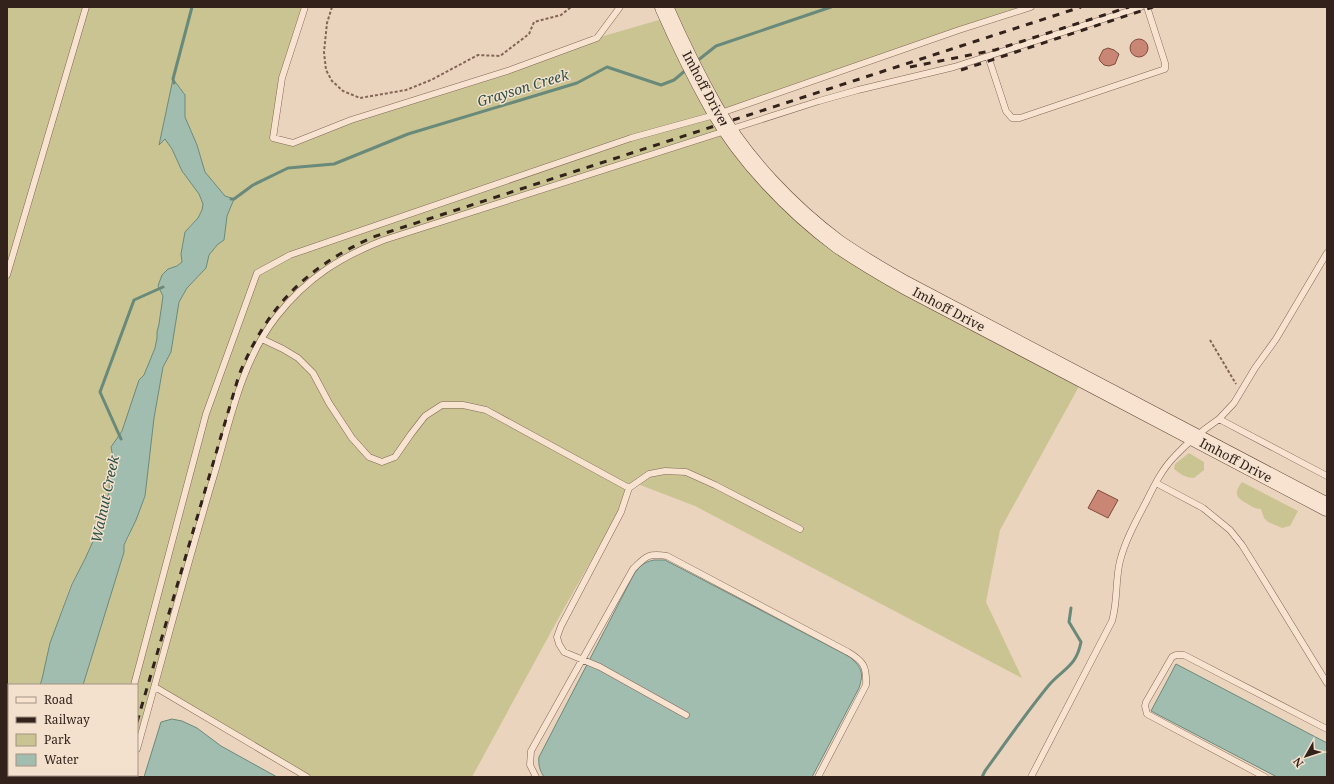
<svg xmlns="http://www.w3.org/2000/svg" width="1334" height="784" font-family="'Noto Serif',serif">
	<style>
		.green { fill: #c9c492 }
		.water { fill: #a1bdaf; stroke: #698a7b }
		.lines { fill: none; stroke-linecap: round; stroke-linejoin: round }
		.stream { stroke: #698a7b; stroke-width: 3 }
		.building { fill: #c98674; stroke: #814b3e }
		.lane-casing { stroke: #836557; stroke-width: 7 }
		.secondary-casing { stroke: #64473b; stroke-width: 19 }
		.path { stroke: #836557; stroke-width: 2; stroke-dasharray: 3 2; stroke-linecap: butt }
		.lane { stroke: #f7e3d0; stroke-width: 6 }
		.secondary { stroke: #f7e3d0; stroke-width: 18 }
		.rail { stroke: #32221b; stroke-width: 3; stroke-dasharray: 7 7; stroke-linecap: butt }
		.labels { text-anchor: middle; stroke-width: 3; stroke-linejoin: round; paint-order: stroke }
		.street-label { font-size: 13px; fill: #32221b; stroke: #f3e0cd }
		.water-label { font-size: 14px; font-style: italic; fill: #2b5247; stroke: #f3e0cd }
	</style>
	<rect width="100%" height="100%" fill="#ebd4bd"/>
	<path class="green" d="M7 7H305L282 78 273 137 293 143 597 38 669 17 664 7H1033L718 114 807 218 1083 379 1000 530 986 602 1022 678 695 506 635 483 558 619 472 777H307L155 687 137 744V685H83L124 552V545L128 539 145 496 154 418 163 367 171 352 179 302 187 288 206 268 209 255 217 245 224 240 227 216 234 199 225 196 205 172 197 145 185 117V95L174 80 167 106 159 144 165 139 172 149 182 171 199 194 203 204 202 210 198 218 185 232 181 254 183 262 162 275 159 286 163 296 159 324 157 332V338L155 348 144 375 139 380 122 431 111 447 113 457 110 466 109 492 99 528 85 559 71 584 50 643 42 679 40 685H9V775H13L12 777H7Z
		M1189 453 1204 462V470L1194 478C1186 478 1180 474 1174 469L1175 464Z
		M1242 482 1298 511 1290 526 1282 528 1268 522 1264 518 1261 509C1255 509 1251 506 1246 503 1235 497 1234 493 1242 482Z"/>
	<path class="water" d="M173 79 185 95V117L197 145 205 172 225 196 234 199 227 216 224 240 217 245 209 255 206 268 187 288 179 302 171 352 163 367 154 418 145 496 136 520 124 545V552L83 685H40L42 679 50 643 72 584 85 559 99 528 109 492 110 466 113 457 111 447 122 431 139 380 144 375 155 348 157 338V332L159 324 163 296 158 286 162 275 168 269 177 266 182 262 181 254 185 232 198 218 202 210 203 204 199 194 182 171 172 149 165 139 159 145Z
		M654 560H665L850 657C862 668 864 673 859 688L812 777H544C540 771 538 765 539 757L634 574C640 566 644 562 654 560Z
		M1176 664 1327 743V777H1277L1151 711Z
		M172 719 182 721 197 728 221 746 277 777H144L161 722Z"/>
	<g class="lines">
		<path class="stream" d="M697 61 716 46 831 7
			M174 83 173 79 192 7
			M231 199H234L253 185 288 168 334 164 408 134 577 83 607 67 661 85 674 80 686 70
			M121 439 100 392 134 300 163 287
			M982 777 985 771C1006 742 1026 713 1049 685 1064 668 1076 667 1081 642L1069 622 1071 608"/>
	</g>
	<path class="building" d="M1130 48a9 9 0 1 1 18 0a9 9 0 1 1-18 0Z
		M1108 48 1114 50 1119 54 1115 64 1109 66 1104 65 1100 61 1099 58 1103 50Z
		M1098 490 1118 500 1108 518 1088 508Z"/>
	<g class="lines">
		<defs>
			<path id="lane" d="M305 7 282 78 273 138 293 143 351 120 510 70 597 38 620 7
				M988 56 1006 111 1012 118H1020L1165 69V63L1147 7
				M1327 253 1276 339 1255 368 1234 403 1219 419 1327 476
				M7 275 86 7
				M262 339 283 349 298 358 313 373 329 403 352 438 369 457 382 462 395 457 411 434 425 416 442 405H463L486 410 629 488 649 474 665 471 686 472 715 485 800 529
				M1156 483 1203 508 1230 530 1242 545 1262 577 1327 683
				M629 488 621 512 561 626 557 637 559 644 564 652 600 667 686 715
				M134 685 206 414 257 273 290 255 631 138 718 114 959 30 1031 7
				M155 687 307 777
				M137 749C163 657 187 564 215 472 230 420 242 360 277 316 307 278 340 257 384 240L819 101 858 90 954 67 1141 7
				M107 777V775
				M129 777 130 775
				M536 777 530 765 531 751 633 569C646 556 648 553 667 556L848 652C863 661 867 666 866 685L818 777
				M1031 777 1112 621C1118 601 1115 581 1120 561 1125 541 1136 521 1146 502 1154 486 1162 469 1175 456 1188 442 1203 430 1219 419
				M1265 777 1147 714 1145 706 1146 702 1172 657 1176 655H1184L1327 729"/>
			<path id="secondary" d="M664 7C679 41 696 76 714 108 743 159 791 209 838 244 860 259 882 272 905 285L1327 507"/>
		</defs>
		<use href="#lane" class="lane-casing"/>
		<use href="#secondary" class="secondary-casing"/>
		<path class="path" d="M332 7 327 23 324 52 326 70 332 81 343 91 360 98 406 90 431 80 478 55 500 56 529 34 534 22 561 15 571 7
			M1210 340 1236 384"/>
		<use href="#lane" class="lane"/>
		<use href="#secondary" class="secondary"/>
		<path class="rail" d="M910 67 995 50 1129 7
			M961 70 1153 7
			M137 722 239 375C267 307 305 268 373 237L1081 7
			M121 777V775"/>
	</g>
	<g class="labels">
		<g class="street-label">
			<text transform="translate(705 87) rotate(62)" y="5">Imhoff Drive</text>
			<text transform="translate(949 309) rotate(28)" y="5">Imhoff Drive</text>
			<text transform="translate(1236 460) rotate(28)" y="5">Imhoff Drive</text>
		</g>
		<g class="water-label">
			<text transform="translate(523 88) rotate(-17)" y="5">Grayson Creek</text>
			<text transform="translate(105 499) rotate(-78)" y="5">Walnut Creek</text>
		</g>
	</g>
	<rect width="1334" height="784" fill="none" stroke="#32221b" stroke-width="16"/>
	<rect x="8" y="684" width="130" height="92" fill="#f3e0cd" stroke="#a69486"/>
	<rect x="16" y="697" width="20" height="6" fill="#f7e3d0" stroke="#a69486"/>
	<text x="44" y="704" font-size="12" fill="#32221b">Road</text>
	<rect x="16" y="717" width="20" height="6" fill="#32221b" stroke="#a69486"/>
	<text x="44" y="724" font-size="12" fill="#32221b">Railway</text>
	<rect x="16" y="734" width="20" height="12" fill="#c9c492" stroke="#a69486"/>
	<text x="44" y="744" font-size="12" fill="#32221b">Park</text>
	<rect x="16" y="754" width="20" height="12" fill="#a1bdaf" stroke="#a69486"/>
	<text x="44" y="764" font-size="12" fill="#32221b">Water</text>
	<g transform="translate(1306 756) rotate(231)" stroke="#f3e0cd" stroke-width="3" paint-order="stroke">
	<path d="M0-3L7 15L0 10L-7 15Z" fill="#32221b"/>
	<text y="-6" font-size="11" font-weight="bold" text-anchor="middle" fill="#32221b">N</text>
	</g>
</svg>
